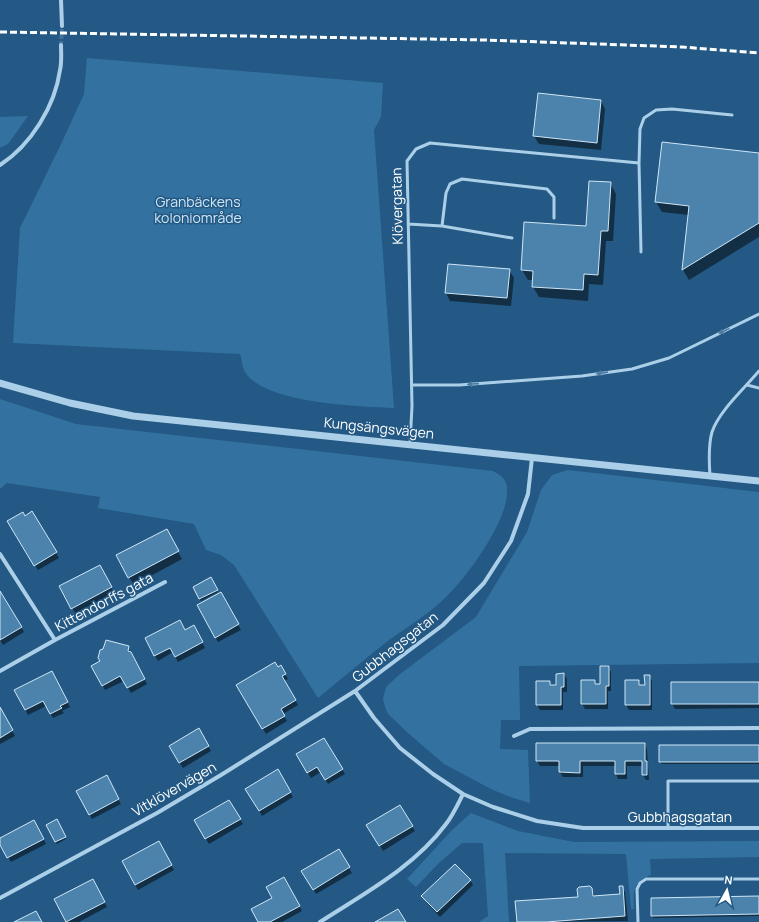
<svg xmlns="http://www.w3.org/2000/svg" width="759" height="922" font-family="Manrope,sans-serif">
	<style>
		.green { fill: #3372a0 }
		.shadow { fill: #0007 }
		.building { fill: #4b83ac; stroke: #cfe6f6 }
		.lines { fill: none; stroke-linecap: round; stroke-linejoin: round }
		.minor-tunnel { stroke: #447296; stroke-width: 4; stroke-dasharray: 4 2; stroke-linecap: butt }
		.service { stroke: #abcfe8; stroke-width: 3 }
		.minor { stroke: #abcfe8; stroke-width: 4 }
		.tertiary { stroke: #abcfe8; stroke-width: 7 }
		.rail { stroke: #fff; stroke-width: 3; stroke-dasharray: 7 3; stroke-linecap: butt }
		.oneway { fill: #4c7ca2 }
		.labels { text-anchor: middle; stroke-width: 3; stroke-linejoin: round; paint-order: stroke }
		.park-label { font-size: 14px; fill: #cfe6f6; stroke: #235984 }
		.street-label { font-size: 14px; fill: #fff; stroke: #235984 }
	</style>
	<rect width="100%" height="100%" fill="#235984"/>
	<path class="green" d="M87 58 383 83 381 117 374 130 394 408C359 406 265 404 245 372 242 367 242 359 240 354L13 343 20 228 62 142 84 94Z
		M28 116 8 144 0 148V117Z
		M0 399 76 424 493 471C498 474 504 477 506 483 515 512 469 574 449 594 432 612 409 626 389 640 365 659 342 678 318 698L234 565 221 555 206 550 194 524 98 508 100 497 7 483 0 489Z
		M568 470 759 492V663L519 666 520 720H501L500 749 528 750 530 803 510 797 491 789 444 764 408 733 388 714 385 707 383 699 386 687 400 674 476 617 527 532 541 490 552 475Z
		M471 813 518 831 574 842 759 841V857L650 859 651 875C633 881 633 891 634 909H631L626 854 505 853 509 922H479L488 916 483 843H462L439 863 416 887 407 879 452 830Z"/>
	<path class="shadow" d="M601 101 605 109 601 150 539 144 534 136Z
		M759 154V237L689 280 683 270 689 215 662 212 656 202Z
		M610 183 616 194 613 241H606L603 285 589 284 588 301 539 297 533 287 534 280H528L522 270 587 227Z
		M448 265 509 270 514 278 511 306 450 301 446 293Z
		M32 513 59 558 38 570 9 522 25 517Z
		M166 530 182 559 134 585 129 577Z
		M100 566 114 593 75 613 61 587Z
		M211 579 218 592 201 601 194 587Z
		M0 593 24 632 3 645 0 640Z
		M221 593 241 630 218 642 198 605Z
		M194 627 205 648 178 662 173 652 158 661 155 656 174 646 173 645 185 631Z
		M128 647 147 684 131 693 124 681 105 690 92 666Z
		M280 666 288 679 284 681 298 705 283 714 287 721 266 734 237 686Z
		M608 667 611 672V691H608V709H585L582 704 594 681 597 685H601Z
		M564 674 567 679V692H563V710H540L537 705 549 682 552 686H557Z
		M649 676 652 681V710H629L626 705 638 681 641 686H646Z
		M55 677 70 707 62 711 64 713 53 718 46 706 28 715 16 690Z
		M759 683V708L675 709 672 704Z
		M0 709 15 736 0 744Z
		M198 730 211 751 183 768 170 747Z
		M324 739 345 774 328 784 321 772 311 778 297 755Z
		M645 744 647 749 649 780H646L643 775V766H627V779H618L616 774V766H583V777H563L560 772V766H540L537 761Z
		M759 746V764H662L660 762Z
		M277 771 293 797 262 816 247 789Z
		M106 776 121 804 92 819 77 791Z
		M229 801 243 824 209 844 195 821Z
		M399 806 415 831 383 851 368 825Z
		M56 821 66 839 57 844 47 826Z
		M37 826 46 844 11 862 0 843V839Z
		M158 843 174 870 138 890 123 862Z
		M338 850 352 873 316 894 303 871Z
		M284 878 302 911 282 922H259Z
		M92 880 107 907 79 922H67L55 900Z
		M470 880 473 885 440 917 426 902 423 897Z
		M622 887 625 892 628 921 518 922 579 898 591 889 595 896 621 895Z
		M759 897V916L653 918 652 915Z"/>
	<path class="building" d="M538 93 601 100 597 143 533 136Z
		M662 142 759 153V223L682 270 689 206 655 202Z
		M589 181 611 182 608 231H601L598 275 584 274 583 290 532 287 533 271 521 270 524 222 586 226Z
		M448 264 510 269 507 298 445 293Z
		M32 511 57 552 34 566 7 521 23 512 25 516Z
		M167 529 179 551 128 578 116 555Z
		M100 565 112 587 71 609 59 586Z
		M211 577 218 590 199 599 193 587Z
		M0 591 22 627 0 640Z
		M221 592 239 624 215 638 197 605Z
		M180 620 185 630 194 625 203 642 175 657 170 648 154 656 145 638Z
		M106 640 129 646 128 651 131 652 145 679 127 688 120 676 102 686 91 666 100 661 98 658 100 650 103 649Z
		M275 662 278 667 281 665 286 674 282 676 296 700 281 709 285 716 262 729 236 685Z
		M600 666H609V686H606V704H581V680H595V684H600Z
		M52 671 68 702 60 706 62 708 50 714 43 701 25 710 14 690Z
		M564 673V687H561V705H536V681H550V685H556V674Z
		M644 675H650V705H625V680H639V685H645Z
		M671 682H759V704H671Z
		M0 707 13 730 0 738Z
		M199 728 209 746 179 763 169 746Z
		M324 738 343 769 325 780 317 767 307 773 296 754Z
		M536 743H645V761H647V775H642V761H625V774H615V761H580V773L559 772V761H536Z
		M659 745H759V762H659Z
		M278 769 291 792 259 811 245 789Z
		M107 775 119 799 89 815 76 791Z
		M229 800 241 819 205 839 194 820Z
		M400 805 413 826 379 846 366 825Z
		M57 819 66 837 55 842 46 825Z
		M34 820 44 839 7 858 0 845V838Z
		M159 841 172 865 135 885 122 861Z
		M339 849 350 867 313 890 301 871Z
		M455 864 471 880 437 912 421 896Z
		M284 877 300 906 270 922H258L251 909 272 898 266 887Z
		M93 879 105 902 66 922 54 899Z
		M590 886 592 888 593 896 620 894 619 886H623L625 916 546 922H517L515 901 578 897 577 889 579 887Z
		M759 896V914L651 916V898Z
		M398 909 406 922H375Z
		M36 911 42 922H14Z"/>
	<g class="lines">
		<path class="minor-tunnel" d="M61 45 62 26"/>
		<path class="service" d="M639 163 640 129 644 118 656 110 672 109 732 115
			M408 224 442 226 446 193 450 184 462 179 547 189 554 197V218
			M442 226 512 238
			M412 385H459L582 376 632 369 669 358 759 314
			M747 385 759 388
			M410 444 412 406 407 161 416 149 430 143 639 163 641 252
			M710 476C709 462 708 446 712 432 719 411 744 389 759 371
			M668 828V781H759
			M638 922 637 889 640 883 646 879H759"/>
		<path class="minor" d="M61 0 62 26
			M0 165C31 145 55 106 60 70 62 62 61 53 61 45
			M532 458 528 494 511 541 484 583 443 625 355 691 374 718 400 748 433 774 463 794 493 807 537 821 583 828H759
			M0 554 55 640
			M0 671 55 640 165 582
			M514 736 530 729 759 728
			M0 898 157 813 221 775 355 691
			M320 922C365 893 414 867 446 824 453 815 458 804 463 794"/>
		<path class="tertiary" d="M0 383 70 403 133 416 759 481"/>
		<path class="rail" d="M0 32 485 40 682 47 759 53"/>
	</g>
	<defs><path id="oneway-solid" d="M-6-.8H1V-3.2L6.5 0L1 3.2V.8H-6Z"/></defs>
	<g class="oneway">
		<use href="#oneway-solid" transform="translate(724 331) rotate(154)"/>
		<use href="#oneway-solid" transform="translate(602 373) rotate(172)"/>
		<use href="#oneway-solid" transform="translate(473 384) rotate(176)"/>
	</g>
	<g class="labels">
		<g class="park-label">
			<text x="198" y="207">Granbäckens<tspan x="198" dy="16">koloniområde</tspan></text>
		</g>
		<g class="street-label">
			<text transform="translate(397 206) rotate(-91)" y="5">Klövergatan</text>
			<text transform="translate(379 428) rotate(6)" y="5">Kungsängsvägen</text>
			<text transform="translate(104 602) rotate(-28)" y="5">Kittendorffs gata</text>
			<text transform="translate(395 647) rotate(-38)" y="5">Gubbhagsgatan</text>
			<text transform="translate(174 789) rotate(-30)" y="5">Vitklövervägen</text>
			<text x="680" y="822">Gubbhagsgatan</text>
		</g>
	</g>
	<g transform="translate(727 890) rotate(8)" stroke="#235984" stroke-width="3" paint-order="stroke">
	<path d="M0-3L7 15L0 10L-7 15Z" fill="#ffffff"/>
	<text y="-6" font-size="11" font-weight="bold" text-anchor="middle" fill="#ffffff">N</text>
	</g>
</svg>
